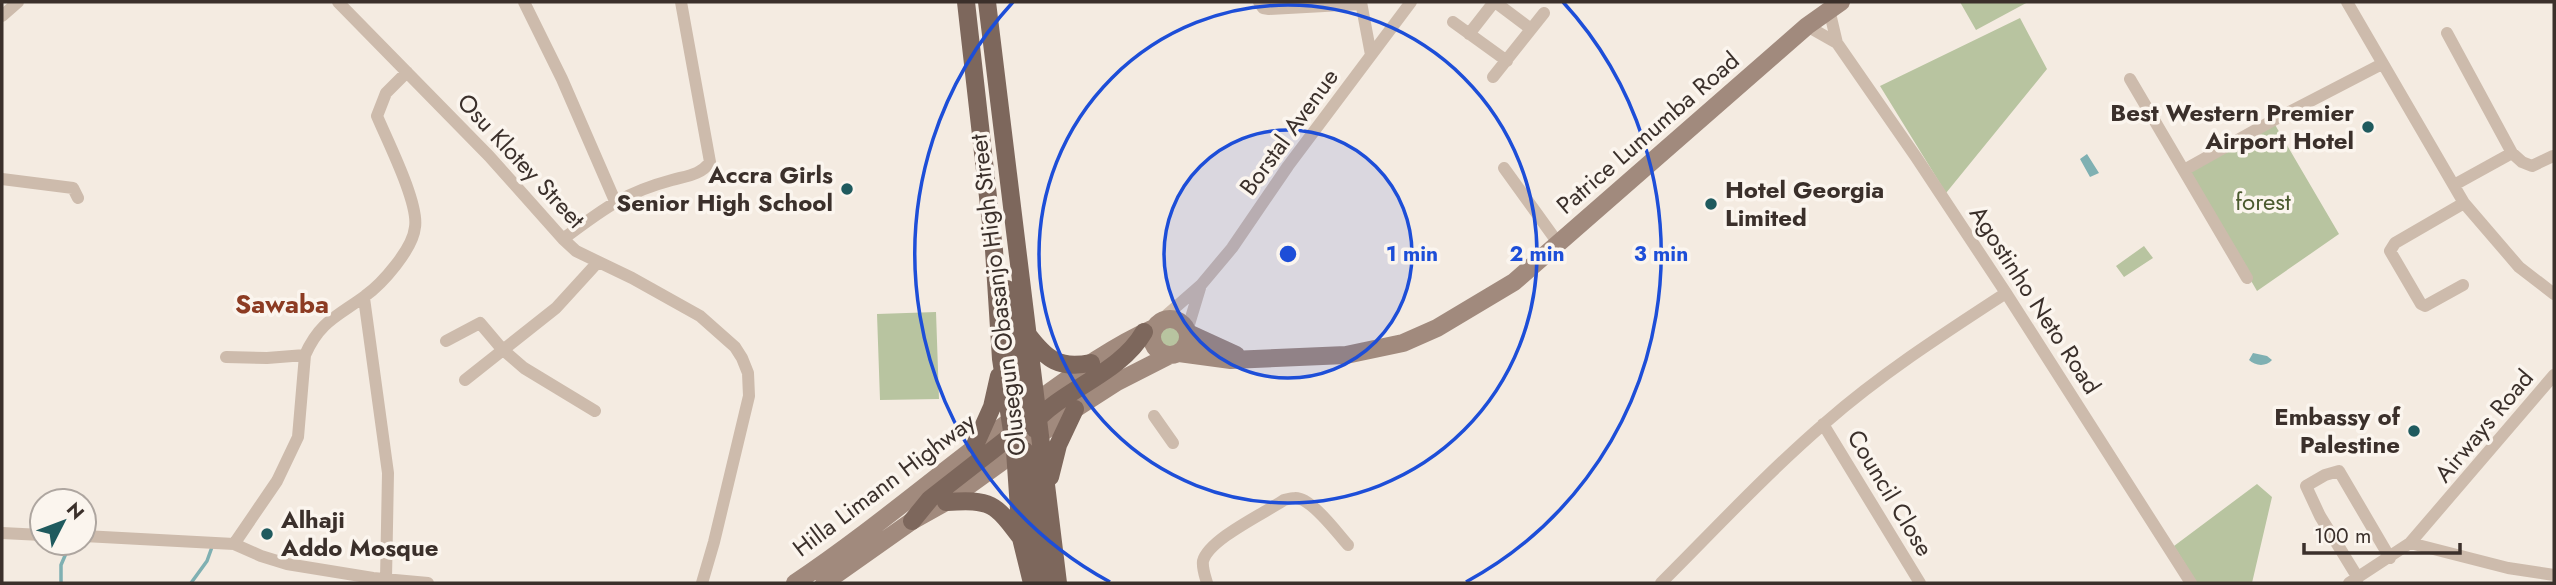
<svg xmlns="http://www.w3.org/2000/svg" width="2556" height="585" font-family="Jost,sans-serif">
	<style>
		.green { fill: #b8c4a0 }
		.water { fill: #7fb0b2 }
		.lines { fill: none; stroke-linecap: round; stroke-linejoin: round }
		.stream { stroke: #7fb0b2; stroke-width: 3.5 }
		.street { stroke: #cdbbac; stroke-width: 12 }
		.secondary { stroke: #a18a7d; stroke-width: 18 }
		.primary { stroke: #7d675c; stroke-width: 18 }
		.ring { fill: none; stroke: #1d4ed8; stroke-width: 3.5 }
		.poi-dot { fill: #1f5a5e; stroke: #fbf5ee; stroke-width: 2.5 }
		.labels { text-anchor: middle; stroke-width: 7; stroke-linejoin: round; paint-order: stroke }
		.poi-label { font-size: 24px; font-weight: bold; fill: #3b302b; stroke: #fbf5ee; text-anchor: end }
		.street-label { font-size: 24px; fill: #3b302b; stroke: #fbf5ee }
		.park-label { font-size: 24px; fill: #4a5a2e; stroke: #fbf5ee }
		.neighbourhood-label { font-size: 26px; font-weight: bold; fill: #8c3b22; stroke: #fbf5ee }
		.centre { fill: #1d4ed8; stroke: #fbf5ee; stroke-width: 3.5 }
		.ring-label { font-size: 21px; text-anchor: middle; font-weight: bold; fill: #1d4ed8; stroke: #fbf5ee; stroke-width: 7; stroke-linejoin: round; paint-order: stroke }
	</style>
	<rect width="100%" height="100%" fill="#f4ebe1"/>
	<path class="green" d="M1960 2H2028L1976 30Z
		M2020 18 2047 69 1946 193 1880 86Z
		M2274 123 2339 234 2257 291 2187 170Z
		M2144 246 2153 258 2124 277 2116 266Z
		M936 312 939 399 880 400 877 314Z
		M1156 336a13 13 0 1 1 26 0a13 13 0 1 1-26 0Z
		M2257 484 2272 497 2252 583H2197L2174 546Z"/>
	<path class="water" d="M2087 154 2099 173 2090 177 2080 159Z
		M2253 353 2267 356 2272 360C2266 367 2255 366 2249 360Z"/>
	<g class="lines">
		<path class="stream" d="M61 583V565L67 551
			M191 583 207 561 212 547"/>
		<path class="street" d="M338 2 489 156 563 239 576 251 632 278 700 316 735 347 742 358 748 373 749 396 714 542 702 583
			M524 2 562 79 615 201
			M1259 2 1263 8 1269 9 1361 4
			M1361 2 1371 55
			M1495 2 1531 29
			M2347 2 2464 203 2519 267 2554 294
			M1829 9 1837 43 1916 157 2006 293 2191 583
			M2 16 18 2
			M1453 22 1507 61
			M1807 26 1837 43
			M2447 33 2512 153 2522 162 2532 166 2553 156
			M1469 34 1494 2
			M1493 77 1544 13
			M2130 79 2247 278
			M1504 168 1558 243
			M2184 170 2270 122 2382 64
			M2 179 73 188 78 198
			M2454 185 2512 153
			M563 239C602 210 623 193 672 180 686 176 701 175 710 162L681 2
			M2463 285 2425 306 2421 304 2390 251 2395 243 2464 203
			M364 298 388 473 386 579
			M1161 320 1201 285 1232 248 1288 166 1411 2
			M1187 331 1200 288
			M446 341 480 323 502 349 524 368 595 411
			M226 357 267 358 305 355
			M465 380 556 308 598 262
			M1154 416 1173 443
			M1823 424 1920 583
			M2 533 42 535
			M84 536 234 544 261 556 287 564 373 578 428 583
			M2410 543 2508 568 2554 575
			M234 544 277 481 298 437 305 355C320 321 338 316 365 296 382 284 413 249 415 227 419 203 387 140 377 116L386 93 407 72
			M2358 578 2320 516 2306 486 2325 475 2339 471 2390 558
			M1207 583C1205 576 1202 568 1203 561 1209 539 1265 513 1284 500 1288 499 1291 498 1295 498 1311 497 1337 533 1348 545
			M1661 583C1715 529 1767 473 1825 423 1881 374 1943 334 2006 293
			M2349 583 2410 543 2554 375"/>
		<path class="secondary" d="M1152 337a18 18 0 1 1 36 0a18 18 0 1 1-36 0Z
			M1188 333 1236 355
			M1179 353 1231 360 1346 355 1403 343 1437 328 1514 282 1807 26 1841 2
			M795 583C880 526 957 458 1040 399 1076 373 1113 346 1154 328
			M824 583 912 521 946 502 1075 409 1117 382 1170 355"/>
		<path class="primary" d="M966 2 994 250 1001 359 1015 451 1021 538 1032 583
			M987 2 1058 583
			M1007 289 1024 409 1035 429
			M1028 335C1047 360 1059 369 1091 363
			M1032 425C1063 388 1119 375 1144 332
			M975 445 992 407 999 376
			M1025 451 1037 529 1049 578
			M1050 477 1058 445 1075 409
			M946 502C991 499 995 503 1021 538
			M912 521 930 499 1017 431"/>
	</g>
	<circle cx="1288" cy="254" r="124" fill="#1d4ed8" fill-opacity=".12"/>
	<g class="ring">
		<circle cx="1288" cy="254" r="124"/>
		<circle cx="1288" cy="254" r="249"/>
		<path d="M1110 582A373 373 0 0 1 1013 2M1563 2A373 373 0 0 1 1466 582"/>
	</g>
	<g class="poi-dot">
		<circle cx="2368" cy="127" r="7"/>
		<circle cx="847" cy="189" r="7"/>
		<circle cx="1711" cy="204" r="7"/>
		<circle cx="2414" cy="431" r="7"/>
		<circle cx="267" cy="534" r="7"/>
	</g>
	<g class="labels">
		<g class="poi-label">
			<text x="2354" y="121">Best Western Premier<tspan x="2354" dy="28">Airport Hotel</tspan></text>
			<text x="833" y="183">Accra Girls<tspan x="833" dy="28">Senior High School</tspan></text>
			<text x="1725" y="198" text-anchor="start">Hotel Georgia<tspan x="1725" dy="28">Limited</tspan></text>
			<text x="2400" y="425">Embassy of<tspan x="2400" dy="28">Palestine</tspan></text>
			<text x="281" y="528" text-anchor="start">Alhaji<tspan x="281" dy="28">Addo Mosque</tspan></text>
		</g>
		<g class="street-label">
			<text transform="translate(1289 132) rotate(-54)" y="8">Borstal Avenue</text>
			<text transform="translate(1648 133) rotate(-41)" y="8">Patrice Lumumba Road</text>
			<text transform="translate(521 161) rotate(47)" y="8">Osu Klotey Street</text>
			<text transform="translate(998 295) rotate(-97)" y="8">Olusegun Obasanjo High Street</text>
			<text transform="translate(2035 300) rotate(57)" y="8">Agostinho Neto Road</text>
			<text transform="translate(2484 426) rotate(-50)" y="8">Airways Road</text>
			<text transform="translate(884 485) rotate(-37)" y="8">Hilla Limann Highway</text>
			<text transform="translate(1890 493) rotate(59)" y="8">Council Close</text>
		</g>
		<g class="park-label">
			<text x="2263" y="210">forest</text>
		</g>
		<g class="neighbourhood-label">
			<text x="282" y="313">Sawaba</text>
		</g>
	</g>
	<circle cx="1288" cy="254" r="10" class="centre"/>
	<g class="ring-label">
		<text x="1412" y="261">1 min</text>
		<text x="1537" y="261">2 min</text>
		<text x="1661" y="261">3 min</text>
	</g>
	<rect width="2556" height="585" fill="none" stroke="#3b302b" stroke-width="7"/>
	<g transform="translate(63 522) rotate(48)"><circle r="33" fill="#fbf5ee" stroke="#aea6a0" stroke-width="2"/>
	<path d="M0-5L12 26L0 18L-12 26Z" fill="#1f5a5e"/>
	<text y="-10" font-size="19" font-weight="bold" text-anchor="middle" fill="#3b302b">N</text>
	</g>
	<path d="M2304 543v10h156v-10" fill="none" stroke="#3b302b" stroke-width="3.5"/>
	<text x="2314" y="543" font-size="21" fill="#3b302b" stroke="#fbf5ee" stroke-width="5" paint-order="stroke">100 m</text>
</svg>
